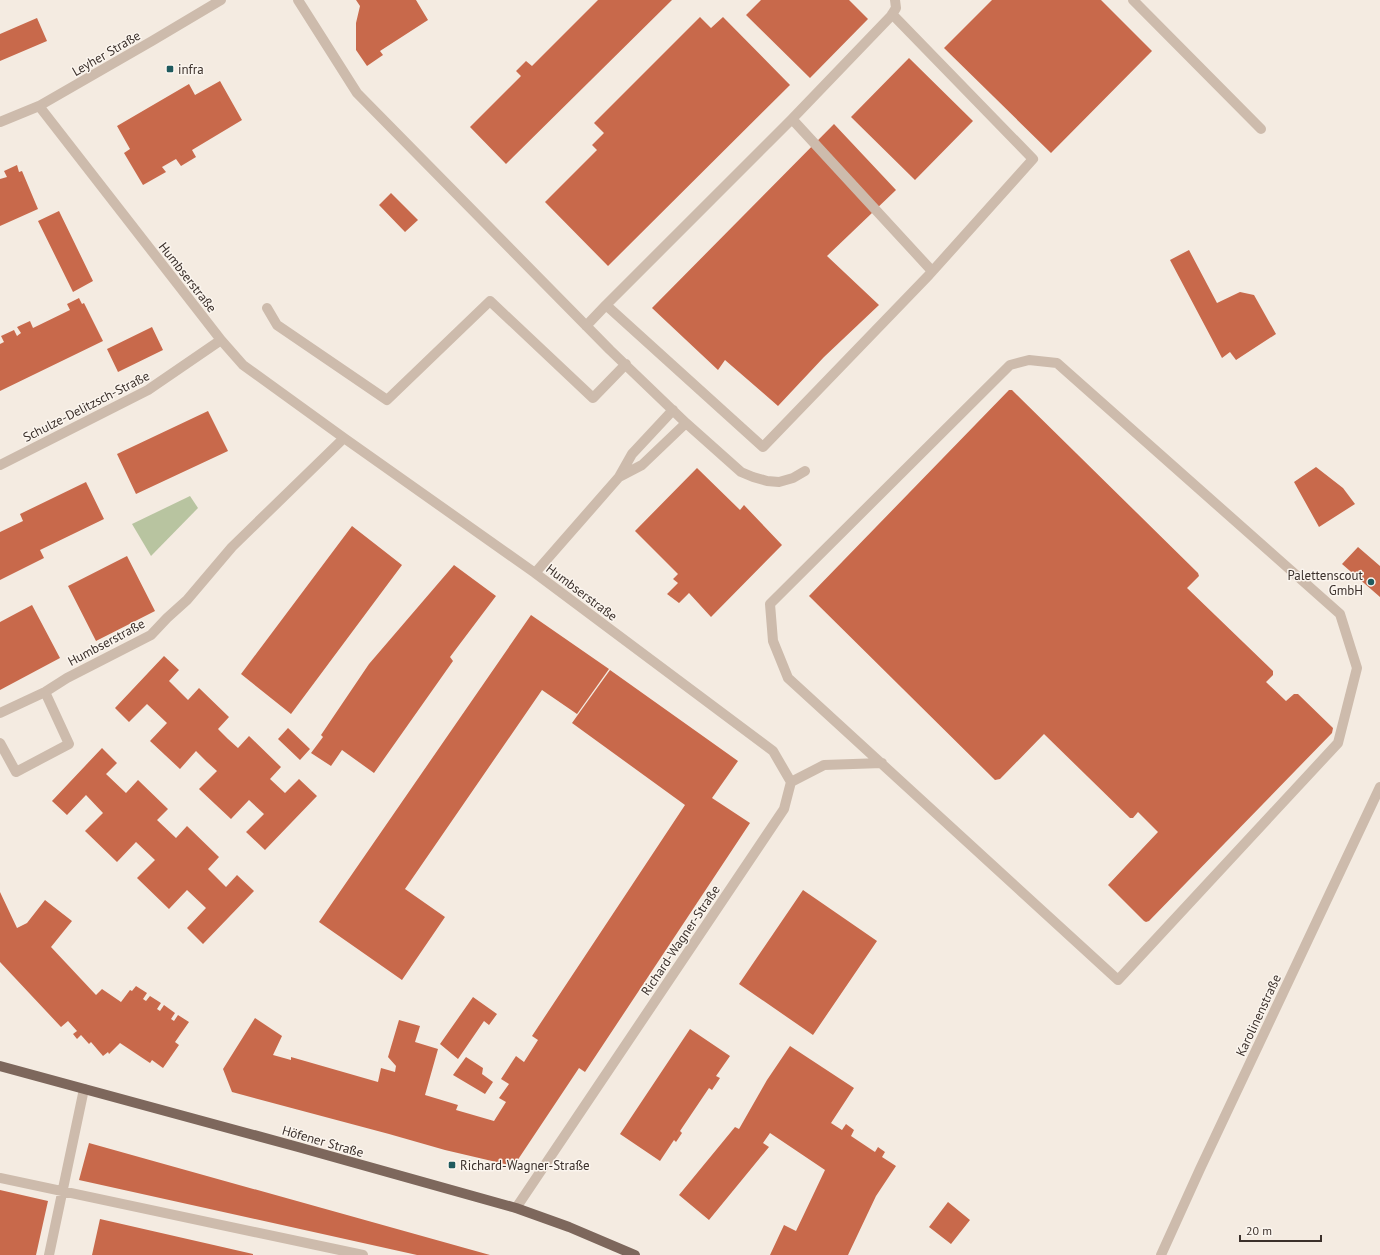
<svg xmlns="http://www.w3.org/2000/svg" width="1380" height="1255" font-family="'PT Sans',sans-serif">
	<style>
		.green { fill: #b8c4a0 }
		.building { fill: #c8694b }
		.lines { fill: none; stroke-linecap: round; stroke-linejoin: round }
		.minor { stroke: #cdbbac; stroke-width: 10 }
		.major { stroke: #7d675c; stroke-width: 10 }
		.poi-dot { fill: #1f5a5e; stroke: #fbf5ee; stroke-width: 1.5 }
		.labels { text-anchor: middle; stroke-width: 3; stroke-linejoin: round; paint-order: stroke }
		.street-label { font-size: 13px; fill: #3b302b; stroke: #fbf5ee }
		.poi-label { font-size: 13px; fill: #3b302b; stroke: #fbf5ee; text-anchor: start }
	</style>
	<rect width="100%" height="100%" fill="#f4ebe1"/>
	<path class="green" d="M190 496 198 508 151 556 132 524Z"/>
	<path class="building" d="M356 0H416L428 20 380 51 383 55 367 66 356 50V23L360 6Z
		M598 0H672L506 164 470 127 521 76 516 71 526 61 532 66Z
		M761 0H849L868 19 810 78 746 15Z
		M992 0H1101L1152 51 1051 153 944 48Z
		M700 17 711 28 723 17 790 85 608 266 545 202 597 150 592 145 604 133 594 123Z
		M37 18 47 41 0 61V34Z
		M909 58 973 121 915 180 851 117Z
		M220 81 242 120 192 150 196 157 181 166 176 159 162 167 166 172 143 185 124 153 130 149 117 126 189 84 195 95Z
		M834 124 896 190 827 256 879 305 824 357 778 406 725 360 718 370 652 308Z
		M17 165 19 172 22 171 38 209 0 226V179L7 177 4 171Z
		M391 193 418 220 405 232 379 205Z
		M59 211 93 281 73 292 38 221Z
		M1189 250 1217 303 1240 292 1254 295 1276 334 1236 360 1230 352 1222 358 1170 260Z
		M79 298 82 304 84 303 103 341 0 391V344L4 342 1 336 14 330 17 336 21 333 17 327 30 321 33 328 70 310 67 304Z
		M152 327 163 350 118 372 107 349Z
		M1009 390H1012L1198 573 1199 576 1187 588 1273 671V675L1266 682 1286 701 1294 694H1298L1333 728 1332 733 1149 921 1146 922 1144 921 1108 885 1158 832 1138 812 1133 818H1130L1044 734 1000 779 995 780 809 596Z
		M208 411 228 451 136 494 117 454Z
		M1316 467 1343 488 1355 504 1319 527 1294 482Z
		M697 468 740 510 744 505 782 545 711 617 689 593 679 603 667 594 678 583 673 579 678 574 635 531Z
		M86 482 104 519 40 550 44 558 0 580V532L23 521 20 514Z
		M352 526 402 565 291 714 241 674Z
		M1358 547 1380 566V597L1342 564Z
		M127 556 155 611 96 641 68 586Z
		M454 565 496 596 450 657 453 661 374 773 342 750 331 766 311 753 323 737 321 735 369 664Z
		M32 605 60 658 0 690V622Z
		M531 615 609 669 577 714 542 690 405 889 445 917 402 980 319 922Z
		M164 656 179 670 169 681 188 700 199 688 229 717 218 729 228 739 238 748 249 736 281 767 270 779 285 793 299 779 317 796 265 850 246 832 264 814 249 800 231 819 199 789 217 771 207 762 196 751 180 769 150 741 167 723 147 704 129 722 115 708Z
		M610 670 738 761 712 798 750 823 585 1072 579 1068 517 1161 509 1165 445 1150 389 1134 232 1092 223 1069 255 1018 282 1036 273 1055 291 1060V1057L378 1082 381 1068 395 1072 396 1066 388 1057 399 1020 420 1026 415 1042 438 1049 425 1095 458 1105 456 1110 494 1121 506 1102 499 1098 509 1084 501 1079 516 1056 524 1062 538 1040 532 1036 685 805 572 723Z
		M288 728 310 749 300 760 278 739Z
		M102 748 117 763 106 774 126 793 138 780 168 809 157 820 176 838 187 826 219 857 208 869 226 887 237 875 254 891 203 944 187 928 206 908 187 890 169 909 137 878 155 860 136 842 117 862 85 831 103 813 86 795 67 815 52 801Z
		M803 890 877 941 813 1035 739 984Z
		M0 892 17 928 27 923 45 900 72 921 51 947 96 995 102 989 121 1002 130 990 132 991 136 986 147 993 143 999 146 1001 150 996 161 1003 157 1009 160 1011 164 1005 175 1013 171 1019 174 1021 178 1015 189 1022 175 1042 179 1045 163 1068 152 1060 150 1063 120 1043 109 1054 108 1052 103 1056 91 1042 89 1044 81 1035 77 1039 73 1034 77 1031 68 1021 61 1027 0 962Z
		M473 997 497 1014 489 1025 484 1021 458 1059 440 1044Z
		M690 1029 730 1056 716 1076 720 1078 712 1090 709 1088 680 1131 682 1133 676 1142 674 1140 660 1161 620 1134Z
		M790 1046 854 1088 831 1123 842 1130 846 1124 854 1130 851 1136 875 1152 878 1147 885 1152 882 1157 896 1166 876 1196 848 1255H770L784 1225 796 1231 825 1170 770 1133 763 1143 769 1147 709 1220 679 1195 735 1127 739 1129 767 1080Z
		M466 1057 483 1068 482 1074 493 1082 485 1094 453 1075Z
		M89 1143 490 1255H417L79 1180Z
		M0 1190 48 1201 36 1255H0Z
		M948 1202 970 1220 951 1244 929 1227Z
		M100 1219 253 1254V1255H92Z"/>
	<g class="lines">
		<path class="minor" d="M298 0 357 93 610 350 686 423 741 472 753 477 767 481 779 482 793 478 805 471
			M1133 0 1261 129
			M39 106 221 340 243 365 344 438 535 573 773 751 791 782
			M792 119 891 16 896 8 895 0
			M0 122 39 106 152 41 221 0
			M606 305 792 119 932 271
			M267 308 277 325 387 400 490 301 593 398 626 364
			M586 326 606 305 763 447 929 275 1033 159 892 14
			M1029 360 1057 363 1340 614 1357 668 1338 743 1118 980 788 678 773 641 770 604 1010 365Z
			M0 465 148 390 221 340
			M619 477 642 465 686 423
			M535 573 619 477 632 454 673 410
			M0 713 45 692 67 678 151 635 167 618 187 600 232 547 344 438
			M0 743 16 772 69 744 45 692
			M791 782 824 765 882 763
			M0 1178 363 1255
			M516 1208 784 809 791 782
			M49 1255 84 1089
			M1161 1255 1200 1169 1380 787"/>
		<path class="major" d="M0 1066 298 1147 516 1208 569 1227 635 1255"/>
	</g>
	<g class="poi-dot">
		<rect x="166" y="65" width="8" height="8" rx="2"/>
		<circle cx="1371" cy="582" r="4"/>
		<rect x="448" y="1161" width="8" height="8" rx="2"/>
	</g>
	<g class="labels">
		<g class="street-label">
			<text transform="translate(106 53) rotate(-30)" y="5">Leyher Straße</text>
			<text transform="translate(188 277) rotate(52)" y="5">Humbserstraße</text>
			<text transform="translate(86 406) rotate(-27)" y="5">Schulze-Delitzsch-Straße</text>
			<text transform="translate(582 592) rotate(37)" y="5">Humbserstraße</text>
			<text transform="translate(106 642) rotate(-28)" y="5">Humbserstraße</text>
			<text transform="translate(680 940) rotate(-56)" y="5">Richard-Wagner-Straße</text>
			<text transform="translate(1258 1015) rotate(-65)" y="5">Karolinenstraße</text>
			<text transform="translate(323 1141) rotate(16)" y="5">Höfener Straße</text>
		</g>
		<g class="poi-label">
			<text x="178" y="74">infra</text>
			<text x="1363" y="580" text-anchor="end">Palettenscout<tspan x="1363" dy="15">GmbH</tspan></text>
			<text x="460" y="1170">Richard-Wagner-Straße</text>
		</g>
	</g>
	<path d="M1240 1235v6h81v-6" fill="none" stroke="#3b302b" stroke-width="2"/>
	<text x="1246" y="1235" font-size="12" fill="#3b302b" stroke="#fbf5ee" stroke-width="3" paint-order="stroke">20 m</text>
</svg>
